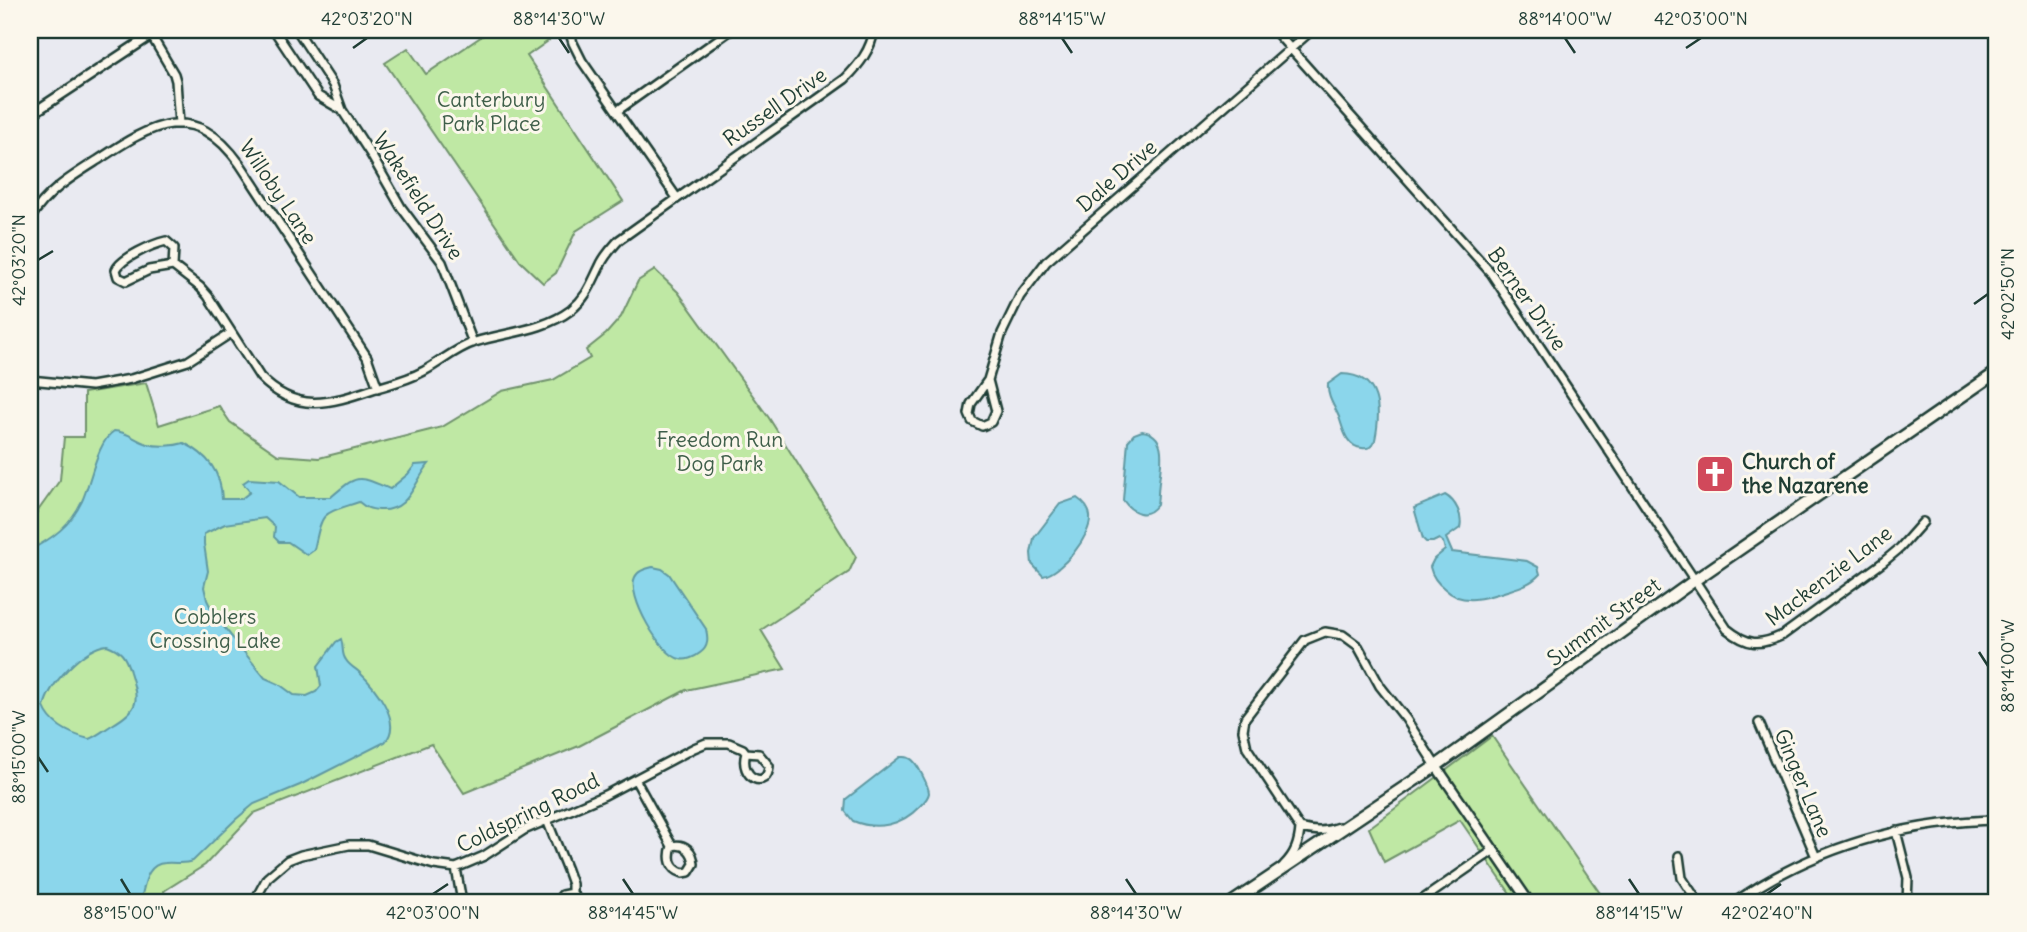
<svg xmlns="http://www.w3.org/2000/svg" width="2027" height="932" font-family="Delius,sans-serif">
	<style>
		.green { fill: #bfe8a4; stroke: #6f926c; stroke-width: 2 }
		.water { fill: #8bd6eb; stroke: #6099a2; stroke-width: 2; fill-rule: evenodd }
		.lines { fill: none; stroke-linecap: round; stroke-linejoin: round }
		.minor-casing { stroke: #1f3d34; stroke-width: 12 }
		.tertiary-casing { stroke: #1f3d34; stroke-width: 13 }
		.secondary-casing { stroke: #1f3d34; stroke-width: 15 }
		.minor { stroke: #fbf7ec; stroke-width: 7 }
		.tertiary { stroke: #fbf7ec; stroke-width: 8 }
		.secondary { stroke: #fbf7ec; stroke-width: 10 }
		.ticks { fill: none; stroke: #1f3d34; stroke-width: 2.5 }
		.labels { text-anchor: middle; stroke-width: 6; stroke-linejoin: round; paint-order: stroke }
		.park-label { font-size: 21px; fill: #3f5f4a; stroke: #fbf7ec }
		.street-label { font-size: 21px; fill: #1f3d34; stroke: #fbf7ec }
		.poi-label { font-size: 21px; font-weight: bold; fill: #1f3d34; stroke: #fbf7ec; text-anchor: start }
		.neatline { fill: none; stroke: #1f3d34; stroke-width: 2.5 }
		.ticks-label { font-size: 18px; text-anchor: middle; fill: #1f3d34 }
	</style>
	<rect width="100%" height="100%" fill="#e9eaf1"/>
	<filter id="ink" filterUnits="userSpaceOnUse"><feTurbulence type="fractalNoise" baseFrequency=".0143" numOctaves="2"/><feDisplacementMap in="SourceGraphic" scale="14" xChannelSelector="R" yChannelSelector="G"/><feConvolveMatrix kernelMatrix="1 2 1 2 8 2 1 2 1" color-interpolation-filters="sRGB"/></filter>
	<g filter="url(#ink)">
		<path class="green" d="M491 30H557L558 34 527 56 623 201 576 231 556 273 543 283 520 261 385 63 408 48 426 74Z
			M655 270 678 292 769 418 856 557 849 572 761 630 785 669 686 690 579 746 464 793 431 744 254 813 205 865 164 891 167 902H30V517L35 515 60 480 64 437H84V393L146 383 159 425 219 406 230 422 278 455 319 458 442 427 502 391 553 380 590 358 586 350 606 334 621 317 638 281Z
			M1492 736 1606 902H1516L1460 820 1384 862 1369 828Z"/>
		<path class="water" d="M1342 374C1381 375 1381 411 1375 440 1372 447 1369 449 1362 448 1346 447 1343 428 1339 417 1334 405 1327 397 1328 384Z
			M114 431C127 431 136 441 148 444 158 447 174 446 184 443 208 455 221 472 222 499H241L250 492 243 483 249 479 279 481 299 497H331C358 474 357 475 390 489L408 474 415 465 429 464C413 484 409 512 379 510 369 509 366 508 359 502 320 515 323 510 314 550L307 555 288 542H279L274 537 275 527 265 518 225 524 204 534V544L208 571 204 587 207 600 215 616 265 678 279 684 294 695 307 696 316 692 321 686 318 666 336 642 341 639C344 647 341 654 346 660 349 665 354 668 358 671 374 686 404 722 385 742L300 785 254 804 235 820 193 861C182 865 176 862 165 863 145 864 145 887 140 902H30V550C53 538 70 526 82 501 91 482 97 442 114 431ZM107 645C121 650 126 657 130 672 139 701 140 709 112 725 104 730 97 736 89 739 70 734 51 725 44 707 49 684 83 648 107 645Z
			M1142 431C1168 434 1161 463 1159 482 1158 490 1158 497 1157 505 1146 520 1132 513 1123 500L1128 441 1134 434Z
			M1445 495C1456 501 1463 516 1460 528L1446 538 1452 552 1527 561 1538 567 1540 574C1531 584 1520 587 1507 591 1486 598 1462 606 1445 589 1437 583 1432 576 1430 567L1434 559 1445 550 1443 542 1439 539 1433 542H1426L1423 539 1414 508Z
			M1077 498C1083 502 1089 508 1090 516 1092 536 1061 573 1043 576L1032 564 1031 553 1034 538 1060 504Z
			M653 567 662 569 669 574 706 629C708 638 709 647 700 653 695 657 686 661 680 659 661 656 626 595 635 577 638 570 646 569 653 567Z
			M900 757C904 757 907 756 911 759 917 762 929 787 929 793 928 799 923 803 919 807 902 825 877 831 853 821L845 811 846 799Z"/>
		<g class="lines">
			<defs>
				<path id="minor" d="M274 30 318 96 342 110
					M297 30 333 85 342 110 370 153 401 207 442 262 473 343
					M569 30 573 43 582 61 677 198
					M1274 30 1491 273 1727 629C1748 646 1759 646 1783 635L1882 563 1900 548 1923 522
					M151 35 174 74 176 81 179 124
					M617 111 731 30
					M30 219C46 192 71 177 98 160 152 124 193 99 240 164L367 357 378 388
					M173 266 174 248 166 241C153 244 121 258 116 270L118 277 126 281 149 270 173 266 200 287 208 296 260 377C296 414 329 404 373 389 390 384 408 380 424 371 441 362 456 348 475 342 507 332 543 331 571 310 587 297 591 284 600 266 604 256 612 248 619 240L845 79C859 65 871 50 874 30
					M30 380 91 386 131 379 188 361 231 333
					M988 380 996 411 991 422 982 426 972 421 969 414 971 404 988 380 1002 333 1020 296 1046 262 1312 30
					M1759 723 1816 857
					M635 779 672 846C668 858 670 869 683 873L689 872 694 864C693 851 685 843 672 846
					M547 820 567 870 572 884V893L579 902
					M1300 828 1247 748 1243 730 1245 718 1305 640 1325 632 1343 635 1358 646 1380 686 1406 719 1436 766
					M1896 831 1908 878 1907 902
					M1679 856 1682 878 1698 902
					M1284 865C1295 854 1299 843 1300 828 1314 832 1325 832 1339 827
					M456 868 462 902
					M254 902 267 878 288 860 301 855 349 845H368L434 865 456 868 484 856 524 830 605 795 694 748 706 743H729L743 749 746 753 759 754 769 766C768 791 738 778 746 753
					M557 902 562 895 572 893
					M1419 902 1494 850
					M1735 902C1813 848 1903 822 1997 820"/>
				<path id="tertiary" d="M30 115 159 30
					M1436 766 1529 902"/>
				<path id="secondary" d="M1233 902 1436 766 1695 580 1997 372"/>
			</defs>
			<use href="#minor" class="minor-casing"/>
			<use href="#tertiary" class="tertiary-casing"/>
			<use href="#secondary" class="secondary-casing"/>
			<use href="#minor" class="minor"/>
			<use href="#tertiary" class="tertiary"/>
			<use href="#secondary" class="secondary"/>
		</g>
	</g>
	<path class="ticks" d="M559 38 569 53M1062 38 1072 53M1565 38 1575 53M353 48 367 38M1686 48 1701 38M38 260 53 251M1974 304 1988 294M1979 652 1988 666M38 757 48 772M121 879 130 894M623 879 633 894M1126 879 1136 894M1629 879 1639 894M433 894 448 884M1767 894 1781 884"/>
	<defs>
		<symbol id="church-square" viewBox="-11 -11 22 22"><rect x="-9" y="-9" width="18" height="18" rx="4" fill="#d1495b" stroke="#fbf7ec"/><path d="M-1.2-6h2.4v3.5h3.3v2.4h-3.3V6h-2.4V-.1h-3.3v-2.4h3.3Z" fill="#fff"/></symbol>
	</defs>
	<g fill-rule="evenodd">
		<use href="#church-square" x="1693" y="452" width="44" height="44"/>
	</g>
	<g class="labels">
		<g class="park-label">
			<text x="491" y="107">Canterbury<tspan x="491" dy="24">Park Place</tspan></text>
			<text x="720" y="447">Freedom Run<tspan x="720" dy="24">Dog Park</tspan></text>
			<text x="215" y="624">Cobblers<tspan x="215" dy="24">Crossing Lake</tspan></text>
		</g>
		<g class="street-label">
			<text transform="translate(775 107) rotate(-35)" y="7">Russell Drive</text>
			<text transform="translate(1117 176) rotate(-41)" y="7">Dale Drive</text>
			<text transform="translate(278 192) rotate(56)" y="7">Willoby Lane</text>
			<text transform="translate(418 196) rotate(57)" y="7">Wakefield Drive</text>
			<text transform="translate(1527 299) rotate(55)" y="7">Berner Drive</text>
			<text transform="translate(1829 576) rotate(-37)" y="7">Mackenzie Lane</text>
			<text transform="translate(1604 622) rotate(-36)" y="7">Summit Street</text>
			<text transform="translate(1803 783) rotate(67)" y="7">Ginger Lane</text>
			<text transform="translate(528 813) rotate(-26)" y="7">Coldspring Road</text>
		</g>
		<g class="poi-label">
			<text x="1742" y="469">Church of<tspan x="1742" dy="24">the Nazarene</tspan></text>
		</g>
	</g>
	<rect width="2027" height="932" fill="none" stroke="#fbf7ec" stroke-width="77"/>
	<rect x="38" y="38" width="1950" height="856" class="neatline"/>
	<g class="ticks-label">
		<text x="367" y="25">42°03'20"N</text>
		<text x="559" y="25">88°14'30"W</text>
		<text x="1062" y="25">88°14'15"W</text>
		<text x="1565" y="25">88°14'00"W</text>
		<text x="1701" y="25">42°03'00"N</text>
		<text transform="translate(19 260) rotate(-90)" y="6">42°03'20"N</text>
		<text transform="translate(2008 294) rotate(-90)" y="6">42°02'50"N</text>
		<text transform="translate(2008 666) rotate(-90)" y="6">88°14'00"W</text>
		<text transform="translate(19 757) rotate(-90)" y="6">88°15'00"W</text>
		<text x="130" y="919">88°15'00"W</text>
		<text x="433" y="919">42°03'00"N</text>
		<text x="633" y="919">88°14'45"W</text>
		<text x="1136" y="919">88°14'30"W</text>
		<text x="1639" y="919">88°14'15"W</text>
		<text x="1767" y="919">42°02'40"N</text>
	</g>
</svg>
